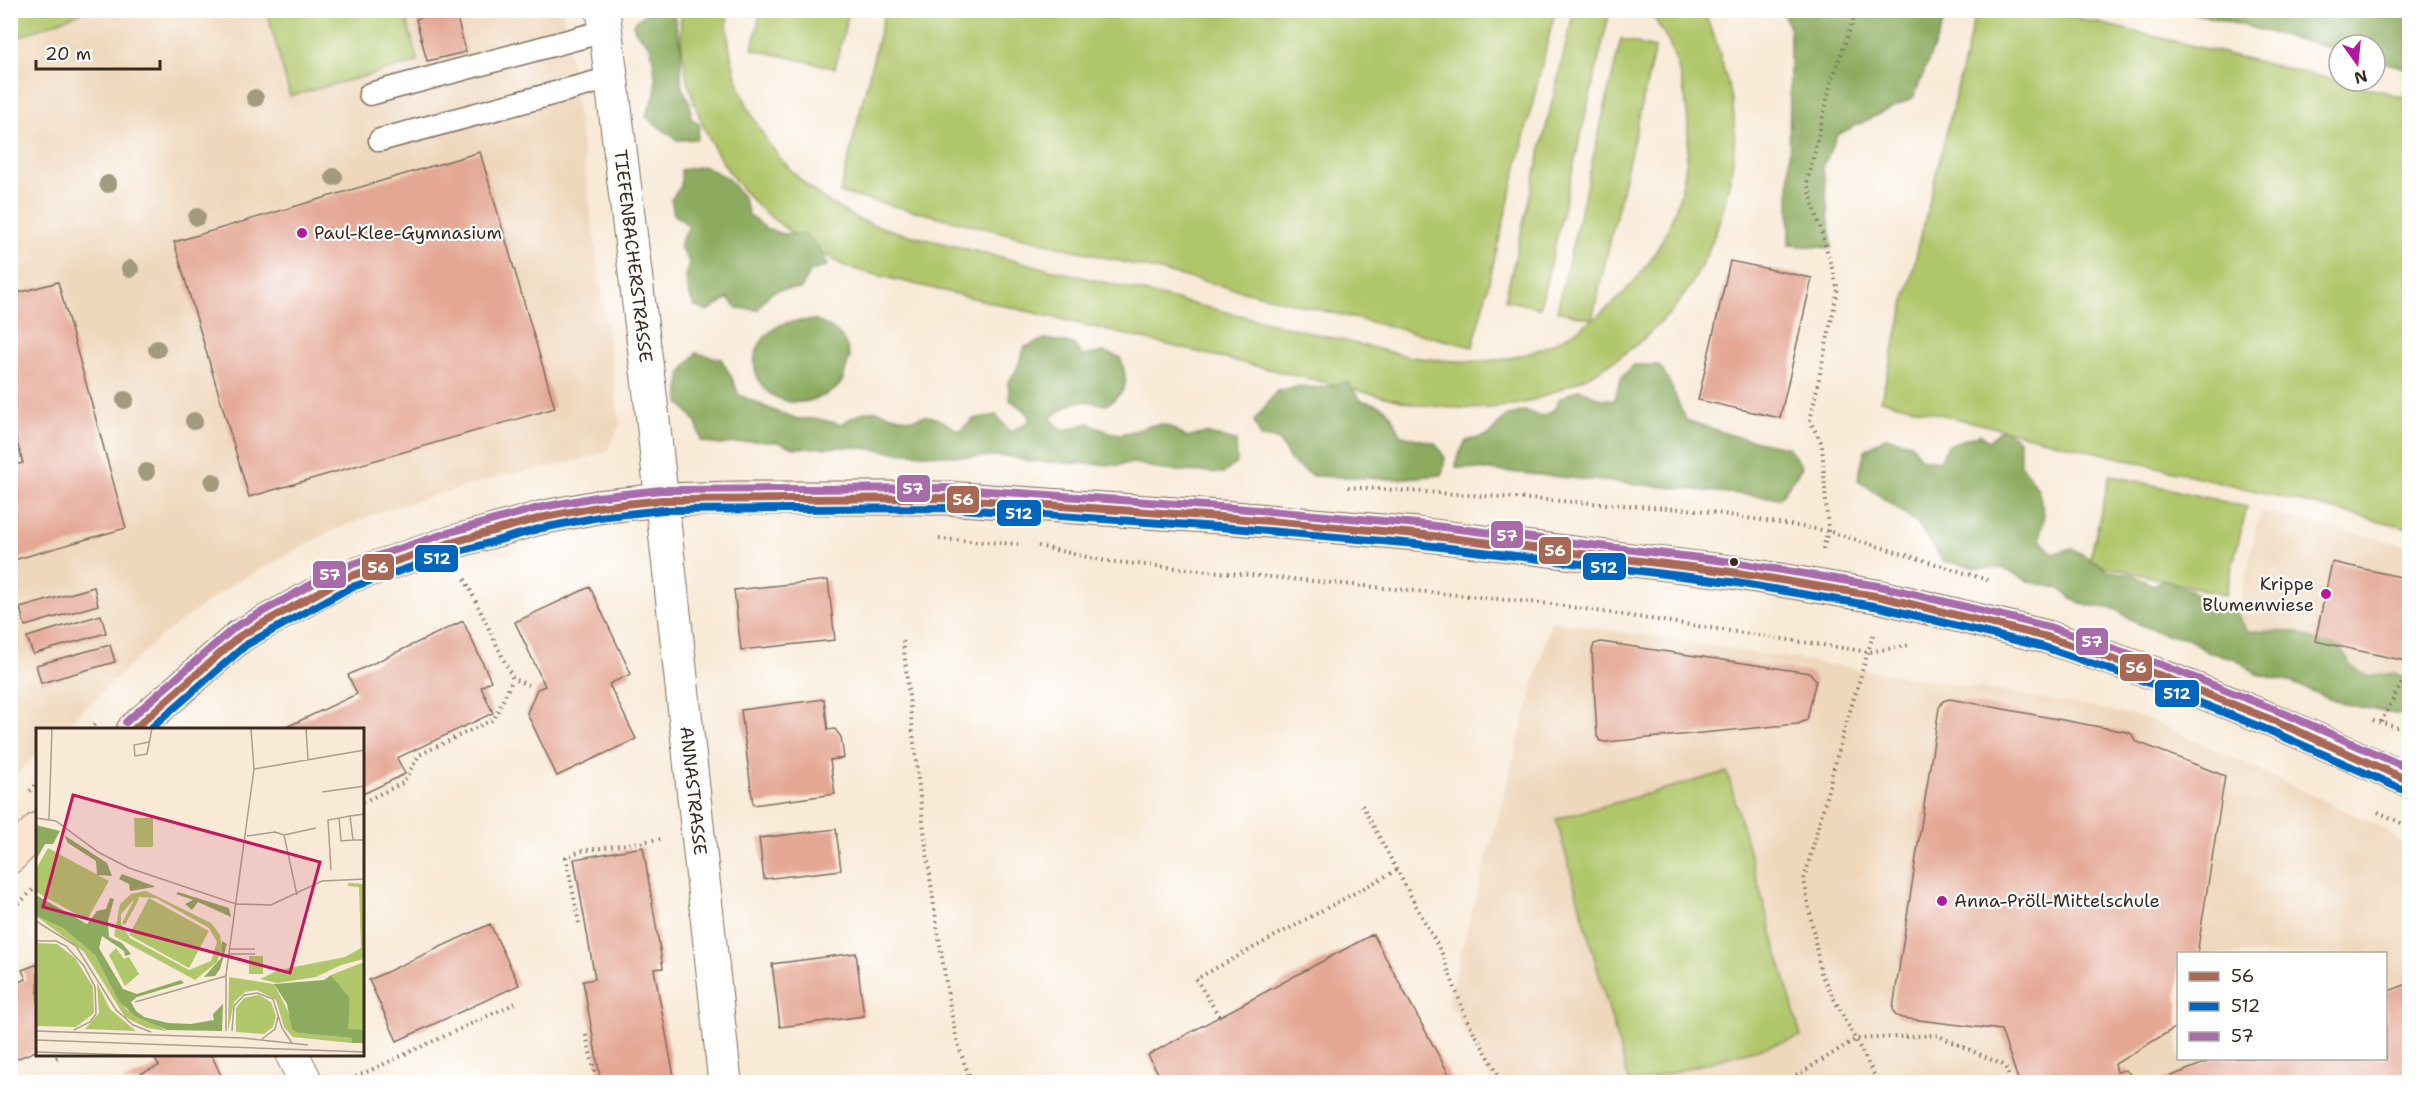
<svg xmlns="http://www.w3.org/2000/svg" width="2420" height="1093" font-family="'Shantell Sans',sans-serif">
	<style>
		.built { fill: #eed7bb; fill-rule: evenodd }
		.green { fill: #b0c66b; stroke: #767844; stroke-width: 1.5 }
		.forest { fill: #8cab5f; stroke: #646a3e; stroke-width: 1.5 }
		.building { fill: #e4a794 }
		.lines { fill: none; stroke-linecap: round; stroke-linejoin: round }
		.lane-casing { stroke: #7d6d5f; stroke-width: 25 }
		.street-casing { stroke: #7d6d5f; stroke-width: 35 }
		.secondary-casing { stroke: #7d6d5f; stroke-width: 35 }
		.path { stroke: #7d6d5f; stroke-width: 4; stroke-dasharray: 1.5 4.5; stroke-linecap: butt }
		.lane { stroke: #fff; stroke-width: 22 }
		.street { stroke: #fff; stroke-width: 33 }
		.secondary { stroke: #fde4d1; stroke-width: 33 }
		.bus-1-casing { stroke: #fff; stroke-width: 12 }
		.bus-2-casing { stroke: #fff; stroke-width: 12 }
		.bus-3-casing { stroke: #fff; stroke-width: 12 }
		.bus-1 { stroke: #a96855; stroke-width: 8 }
		.bus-2 { stroke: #0065bd; stroke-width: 8 }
		.bus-3 { stroke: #a86cab; stroke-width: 8 }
		.tree { fill: #a39a7e }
		.poi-dot { fill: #b5179e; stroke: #fff; stroke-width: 2 }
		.bus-dot { fill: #3b2a1e; stroke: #fff; stroke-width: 2 }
		.labels { text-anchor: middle; stroke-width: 4.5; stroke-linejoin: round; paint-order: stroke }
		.poi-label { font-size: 18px; fill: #3b2a1e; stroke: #fff; text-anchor: start }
		.street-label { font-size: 18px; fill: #3b2a1e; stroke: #fff }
		.inset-road { fill: none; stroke: #ac9d8d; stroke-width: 1.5 }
		.view { fill: #c2185b; fill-opacity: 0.15; stroke: #c2185b; stroke-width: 3 }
		.inset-edge { fill: none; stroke: #3b2a1e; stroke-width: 3 }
		.line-badge { stroke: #fff; stroke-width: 2 }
		.badge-label { font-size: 16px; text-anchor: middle; font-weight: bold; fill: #fff }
	</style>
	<rect width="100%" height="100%" fill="#fff"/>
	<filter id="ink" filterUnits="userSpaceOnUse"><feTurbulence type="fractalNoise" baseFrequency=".0167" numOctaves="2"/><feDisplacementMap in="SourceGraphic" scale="12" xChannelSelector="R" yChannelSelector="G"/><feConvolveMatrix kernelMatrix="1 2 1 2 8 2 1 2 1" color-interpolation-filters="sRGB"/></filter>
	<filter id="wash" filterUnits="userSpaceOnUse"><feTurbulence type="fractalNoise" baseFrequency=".008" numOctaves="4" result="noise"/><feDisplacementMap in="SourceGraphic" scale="24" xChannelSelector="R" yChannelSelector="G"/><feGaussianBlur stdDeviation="1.35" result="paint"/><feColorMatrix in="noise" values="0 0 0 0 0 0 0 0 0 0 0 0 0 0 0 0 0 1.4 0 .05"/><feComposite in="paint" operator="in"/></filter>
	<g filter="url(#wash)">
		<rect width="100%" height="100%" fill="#f8ead7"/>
		<path class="built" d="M85 11H563L620 425 607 452 555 466 502 476 382 511 329 532 231 585 161 636 62 730H38L37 753 11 782V40Z
			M2260 511 2409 546V709L2231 641Z
			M1551 621 2012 693 2144 717 2385 829 2409 849V1082H1492L1448 1000ZM2178 954H2386V1058H2178Z"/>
		<path class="green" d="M11 10H85V11L11 40Z
			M1574 10 1610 11 1540 308 1505 300Z
			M267 11H404L418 62 290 96Z
			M681 11H727C726 97 777 178 854 217 867 224 883 227 897 232L1411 357C1444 361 1477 364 1510 358 1541 352 1570 336 1596 317 1682 254 1712 139 1668 41 1663 31 1655 20 1649 11H1702C1713 28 1719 51 1724 70 1727 82 1732 94 1733 106 1741 172 1714 264 1669 314 1642 343 1609 367 1574 383 1554 392 1535 401 1514 405 1480 411 1447 408 1414 404L885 277C872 274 858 271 845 266 828 259 810 246 794 235 781 225 767 215 755 203 707 155 677 78 681 11Z
			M761 11H849L835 68 752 49Z
			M885 11H1555L1473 347 840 193Z
			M1976 11H2049L2409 98V528L1881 400Z
			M1621 39 1655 48 1592 319 1557 311Z
			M2110 475 2247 507 2225 595 2089 562Z
			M1727 772 1801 1037 1638 1082H1629L1556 819Z"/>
		<path class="forest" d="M648 11H673L681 47V85L690 103 691 118 700 125 697 139 677 140 646 117C648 107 652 103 655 95 657 88 653 53 650 47 644 36 636 38 633 24Z
			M1783 11H1948L1914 97 1837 135 1823 167 1832 248 1789 245 1790 31Z
			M2185 11H2409V69L2375 60V45H2339V50Z
			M704 166 727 178 743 197 749 215 767 229 783 234H805L818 246 828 265 810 272 801 289C778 289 769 287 758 310L737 308 728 298 708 311 694 306C688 292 682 277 690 263L679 245 689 226 674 214 671 200 681 186V170Z
			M815 320C836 330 845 334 850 358 845 365 845 377 841 383 836 391 826 395 818 398 766 418 730 360 775 328 786 320 803 321 815 320Z
			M1045 339 1073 344 1083 356 1104 352 1120 357C1129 382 1129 390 1106 405 1077 397 1074 401 1050 418L1062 431 1089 423C1099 429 1115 436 1126 433 1157 426 1157 415 1187 438L1205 433 1236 441 1237 463 1224 473 1162 470 1135 463 1117 465 1029 461 1007 456 969 457 894 452 854 447 794 448 778 442 751 441 719 445 701 441C698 423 693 415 679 403L681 373 696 353 721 359 731 376 739 395 775 411 798 419H818L841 424C876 403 871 411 907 419 913 421 918 416 925 416 937 416 948 425 959 431L974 419 996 415 1010 432 1030 421 1027 412 1010 400 1008 383 1016 371 1025 347Z
			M1634 365H1659C1672 382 1676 401 1686 420L1734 436 1789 448 1802 467 1780 498 1456 467 1457 458 1466 441 1489 435 1505 417 1524 411 1543 416 1554 410 1560 398 1579 389 1599 398 1614 400 1622 377Z
			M1347 382 1360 400C1387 406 1391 409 1400 435L1435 443 1445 458 1442 475 1394 479 1313 476 1292 463 1278 439 1261 437 1254 421 1277 391 1301 386 1318 388Z
			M2003 429 2019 440 2021 464 2038 489 2044 514 2040 539 2052 554 2072 548 2109 571 2133 575 2152 585 2163 580 2190 590 2209 605 2233 607 2247 631 2297 632 2315 641 2341 647 2350 665 2368 677 2394 673 2409 680V701L2399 715 2350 705 2321 695 2293 683 2257 674 2234 658 2207 652 2188 638 2166 635 2137 623 2115 609 2080 604 2058 588 2030 582 2002 568 1983 569 1943 561 1917 523 1858 480 1865 450 1885 437 1911 443 1920 458 1940 461 1948 445 1980 434 1988 441Z"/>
		<g id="blocks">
			<path class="building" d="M448 10H455L466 52 427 61 416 19Z
				M480 152 555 408 249 497 174 242Z
				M1730 261 1812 278 1780 418 1698 400Z
				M58 282 126 528 10 561V466L23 463 10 418V295Z
				M2332 562 2410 579V662L2315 641Z
				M828 580 835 640 741 650 734 590Z
				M94 587 98 605 25 626 20 608Z
				M590 587 631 674 609 684 636 739 557 776 527 713 537 689 545 686 515 622Z
				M101 615 106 633 33 654 27 637Z
				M463 621 491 681 481 687 493 713 397 758 405 774 363 794V730H280L357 694 348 675Z
				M1601 642 1810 673 1816 680 1807 720 1798 724 1606 742 1600 741 1597 736 1592 651 1594 644Z
				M110 645 115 662 41 683 36 665Z
				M824 699 828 730 835 729 841 737 844 758 830 760 835 794 753 805 741 710Z
				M1950 699 2127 732 2132 734 2135 741 2225 776 2197 954H2178V1026L2115 1064 2117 1072 2125 1070 2129 1073 2134 1082H2019L2001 1030 1902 1018 1895 1015 1893 1008 1939 708 1943 701Z
				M836 829 841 870 764 879 759 838Z
				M643 847 663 968 654 969 675 1082H601L583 981 595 979 574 859Z
				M490 924 519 985 397 1041 369 980Z
				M1373 934 1453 1082H1163L1148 1055Z
				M856 953 864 1016 780 1027 772 964Z
				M38 964V1050L12 1061 10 985 26 979 22 970Z
				M2410 983V1082H2156L2217 1058H2386V992Z
				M156 1056H212L224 1082H121L159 1066 154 1057Z"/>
		</g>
	</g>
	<g filter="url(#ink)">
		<use href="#blocks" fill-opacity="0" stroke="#7d6d5f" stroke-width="1.5"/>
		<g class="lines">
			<defs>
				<path id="lane" d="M370 94 605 31
					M380 140 611 78"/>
				<g id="street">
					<path id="s1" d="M603 10 652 411 725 1082"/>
					<path d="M293 1056 306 1082"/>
				</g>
				<path id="secondary" d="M133 730 240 636 345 578 450 543 540 518 597 507 662 500 734 498H946L1234 518 1417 534 1732 572 1882 597 2047 637 2159 675 2277 722 2410 781
					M10 857 38 829"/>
			</defs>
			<use href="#lane" class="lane-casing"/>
			<use href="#street" class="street-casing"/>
			<use href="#secondary" class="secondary-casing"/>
			<path class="path" d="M1348 487 1698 510 1828 531 1991 581
				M939 539 1018 544
				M1038 546 1105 561 1551 604 1869 652 1910 645
				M1823 549 1828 531 1822 444 1810 421 1838 289 1807 183 1832 79 1857 10
				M465 579 513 679 528 685
				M1873 635 1841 741 1804 880 1821 974 1878 1082
				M903 641C914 742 924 844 940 945 948 991 952 1039 972 1082
				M2373 720 2410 731
				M2381 722 2410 668
				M89 730 96 723
				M30 791 38 783
				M363 802 403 783 419 755 494 719 513 679
				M1362 805 1442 954 1467 1020 1503 1082
				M2378 812 2410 827
				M10 912 34 889
				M579 923 566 857 581 851 660 839
				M1219 1016 1196 979 1397 870
				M586 1035 597 1082
				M56 1058 60 1056
				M345 1082 518 1002
				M1786 1082 1856 1039 1937 1035 2005 1066 2011 1082"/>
			<use href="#lane" class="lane"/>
			<use href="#street" class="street"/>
			<use href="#secondary" class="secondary"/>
			<defs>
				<path id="bus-1" d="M133 730 240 636 345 578 450 543 540 518 597 507 662 500 946 498 1234 518 1417 534 1732 572 1882 597 2047 637 2159 675 2277 722 2410 781"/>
				<path id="bus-2" d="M149 730 246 645 349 588 453 553 542 528 599 517 663 510 946 508 1233 528 1416 544 1731 582 1880 607 2044 647 2155 685 2273 732 2406 791"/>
				<path id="bus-3" d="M126 722 235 627 341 568 447 533 538 508 596 497 661 490 946 488 1235 508 1418 524 1733 562 1884 587 2049 627 2162 665 2281 712 2410 769"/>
			</defs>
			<use href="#bus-1" class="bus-1-casing"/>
			<use href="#bus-2" class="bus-2-casing"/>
			<use href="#bus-3" class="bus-3-casing"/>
			<use href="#bus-1" class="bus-1"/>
			<use href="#bus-2" class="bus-2"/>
			<use href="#bus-3" class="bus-3"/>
		</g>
		<g class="tree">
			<circle cx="255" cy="98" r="9"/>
			<circle cx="334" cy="177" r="9"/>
			<circle cx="108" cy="184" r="9"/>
			<circle cx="197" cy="217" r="9"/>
			<circle cx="130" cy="269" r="9"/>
			<circle cx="157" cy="349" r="9"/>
			<circle cx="125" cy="400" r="9"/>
			<circle cx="194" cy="421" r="9"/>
			<circle cx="146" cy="472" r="9"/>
			<circle cx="213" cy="482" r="9"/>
		</g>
	</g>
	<g class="poi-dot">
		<circle cx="302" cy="233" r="6"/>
		<circle cx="2326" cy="594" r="6"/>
		<circle cx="1942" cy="901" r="6"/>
	</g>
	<circle class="bus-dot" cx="1734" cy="562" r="5"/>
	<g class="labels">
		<g class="poi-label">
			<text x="314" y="239">Paul-Klee-Gymnasium</text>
			<text x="2314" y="590" text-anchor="end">Krippe<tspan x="2314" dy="21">Blumenwiese</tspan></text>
			<text x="1954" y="907">Anna-Pröll-Mittelschule</text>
		</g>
		<g class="street-label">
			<text dy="6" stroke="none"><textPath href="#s1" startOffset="248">TIEFENBACHERSTRASSE</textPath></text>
			<text dy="6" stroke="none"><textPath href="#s1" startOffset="786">ANNASTRASSE</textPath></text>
		</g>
	</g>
	<g transform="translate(36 728)">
		<rect width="328" height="328" fill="#f8ead7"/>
		<path d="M98 90H117V119H99ZM12 120 73 153 51 192 0 164V141ZM312 155 328 156V231L305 237 280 249 241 255 224 251 243 242 309 229 325 220 323 159 312 158ZM110 163 175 195 184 207 186 220 181 234 159 252 78 208 84 176 95 166ZM101 169 120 170 173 200 181 214 175 233 153 242 94 210 85 196V186L99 170 86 195 89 197 103 171ZM113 170 173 203 153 240 93 207ZM0 188 27 200 59 227 90 281 131 303 111 300 89 289 48 224ZM0 215 21 216 39 230 57 259 58 285 40 299 0 298ZM80 220 88 231 93 229 103 246 89 258 73 227ZM213 228H227V246H213ZM328 234V302H317L311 301 314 270 295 247ZM193 249 238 256 263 305 316 310V315L257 309 248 299 240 272 221 262 209 264 198 274 192 303ZM61 255 74 281 100 303 49 301 63 285ZM223 267 235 274 240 288 237 299 228 306 200 304V280L208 270Z" fill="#b0c66b" fill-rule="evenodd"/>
		<path d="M0 97 24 103 17 116H9L0 132ZM28 107 71 135 76 148 61 147 60 133 32 115ZM86 146 118 158V159L94 163 93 156 83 151ZM142 164 193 180 195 189 162 174 156 182 149 176 157 172 140 166ZM0 167 51 196 61 183 70 181 74 170 78 171 72 193 73 209 86 215 95 226 89 228 88 223 66 208 63 220 87 261 101 266 145 252 148 255 101 269 95 274 100 283 108 289 132 295 155 296 178 292 177 286 187 276 186 303 131 302 99 288 83 273 59 227 27 200 0 188ZM186 213 191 216 184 241 179 248 168 249 185 230ZM295 247 314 270 312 301 328 302V315H316V310L263 305 256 301 251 276 238 256 288 252Z" fill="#8cab5f"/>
		<path class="inset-road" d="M270 0 272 32M113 14 98 17 99 28 111 26 116 0M218 41 329 22M286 64 329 58M329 86 314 88 317 112H329M0 90 20 93 62 124 93 140 200 176 235 177 286 153 329 151M303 90 305 113 317 112M13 91 16 0M248 107 280 100M211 108 239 104 248 107 261 167M295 142 292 92 314 88M0 193 40 218 80 282 97 297 115 304M0 213H20L30 218 48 238 59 259 60 286 54 294 38 302M194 221H219M193 226H219M99 274 190 248M0 303 207 310 272 317M190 303V247L218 41 215 0M196 303 198 278 208 267 221 265 237 271 246 300 256 315M226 311 239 301 242 289M0 312 329 324M0 324 128 328"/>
		<path class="view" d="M37 67 284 134 254 245 7 179Z"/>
		<rect width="328" height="328" class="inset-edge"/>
	</g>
	<g class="line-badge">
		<rect x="896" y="474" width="35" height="29" rx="6" fill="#a86cab"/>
		<rect x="946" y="485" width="34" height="29" rx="6" fill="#a96855"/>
		<rect x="996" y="499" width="46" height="28" rx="6" fill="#0065bd"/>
		<rect x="1490" y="520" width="34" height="29" rx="6" fill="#a86cab"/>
		<rect x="1538" y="536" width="34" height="29" rx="6" fill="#a96855"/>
		<rect x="414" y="544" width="45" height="29" rx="6" fill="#0065bd"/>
		<rect x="1582" y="552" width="45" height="29" rx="6" fill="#0065bd"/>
		<rect x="361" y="553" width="34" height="28" rx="6" fill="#a96855"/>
		<rect x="312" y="560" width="35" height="29" rx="6" fill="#a86cab"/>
		<rect x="2075" y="627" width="34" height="29" rx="6" fill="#a86cab"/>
		<rect x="2119" y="653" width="34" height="29" rx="6" fill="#a96855"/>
		<rect x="2154" y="679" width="46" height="29" rx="6" fill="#0065bd"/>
	</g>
	<g class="badge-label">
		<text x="913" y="494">57</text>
		<text x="963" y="505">56</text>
		<text x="1019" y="519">512</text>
		<text x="1507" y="541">57</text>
		<text x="1555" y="556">56</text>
		<text x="437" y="564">512</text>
		<text x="1604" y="573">512</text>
		<text x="378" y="573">56</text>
		<text x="330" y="580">57</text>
		<text x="2092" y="647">57</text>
		<text x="2136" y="673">56</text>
		<text x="2177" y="699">512</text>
	</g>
	<rect width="2420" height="1093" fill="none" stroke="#fff" stroke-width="36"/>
	<rect x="2177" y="952" width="210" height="108" fill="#ffffff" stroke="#b1aaa5" stroke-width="1.5"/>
	<rect x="2189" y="972" width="30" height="9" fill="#a96855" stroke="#b1aaa5" stroke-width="1.5"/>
	<text x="2231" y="982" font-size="18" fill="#3b2a1e">56</text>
	<rect x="2189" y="1002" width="30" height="9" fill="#0065bd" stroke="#b1aaa5" stroke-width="1.5"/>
	<text x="2231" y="1012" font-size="18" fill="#3b2a1e">512</text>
	<rect x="2189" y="1032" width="30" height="9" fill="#a86cab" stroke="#b1aaa5" stroke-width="1.5"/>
	<text x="2231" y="1042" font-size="18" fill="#3b2a1e">57</text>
	<g transform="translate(2357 63) rotate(165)"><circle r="28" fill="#ffffff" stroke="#b1aaa5" stroke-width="1.5"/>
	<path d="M0-4.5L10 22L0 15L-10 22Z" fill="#b5179e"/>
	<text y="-9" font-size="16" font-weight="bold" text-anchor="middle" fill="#3b2a1e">N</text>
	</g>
	<path d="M36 60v9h124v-9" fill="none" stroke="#3b2a1e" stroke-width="3"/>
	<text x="45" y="60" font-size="18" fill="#3b2a1e" stroke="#ffffff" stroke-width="4.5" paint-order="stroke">20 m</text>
</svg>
